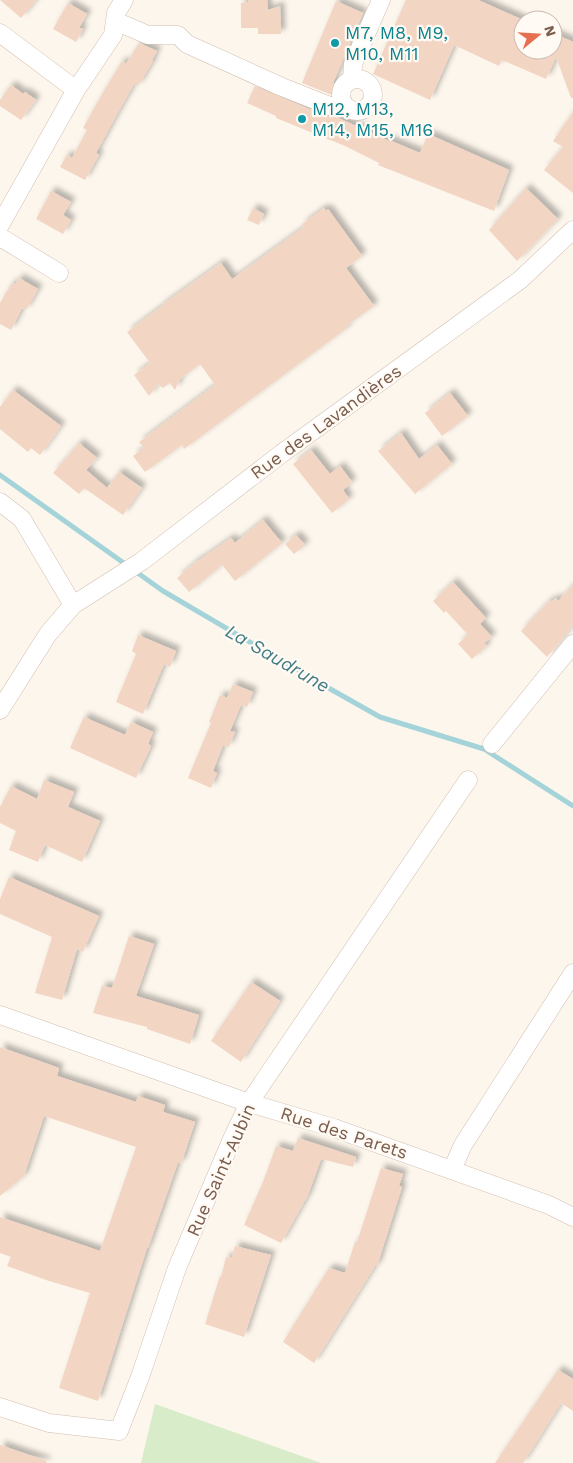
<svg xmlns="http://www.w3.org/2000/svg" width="573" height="1463" font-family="'Work Sans',sans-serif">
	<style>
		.green { fill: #d8ecc9 }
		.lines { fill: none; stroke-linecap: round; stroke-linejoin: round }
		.stream { stroke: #a5d3da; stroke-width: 5 }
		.building { fill: #f3d5c3; filter: url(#shadow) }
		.minor-casing { stroke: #d1beb0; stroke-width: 19 }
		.minor { stroke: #fff; stroke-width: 18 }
		.culture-dot { fill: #0f9aa8; stroke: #fffaf3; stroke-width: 2 }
		.labels { text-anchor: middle; stroke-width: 4.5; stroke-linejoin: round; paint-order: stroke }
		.culture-label { font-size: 18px; fill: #0d838f; stroke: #fffaf3; text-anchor: start }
		.street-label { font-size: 18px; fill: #7a5c4d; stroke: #fffaf3 }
		.water-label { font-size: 19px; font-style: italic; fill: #437c86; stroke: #fffaf3 }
	</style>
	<defs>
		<filter id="shadow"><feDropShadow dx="4.5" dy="-4.5" stdDeviation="2.5" flood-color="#0004"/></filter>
	</defs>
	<rect width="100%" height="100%" fill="#fdf6ec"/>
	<path class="green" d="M155 1404 321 1463H141Z"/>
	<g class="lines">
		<path class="stream" d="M0 475 128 566
			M135 571 163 591 325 686 380 717 484 749 573 806"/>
	</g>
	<path class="building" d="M0 0H36L21 18Z
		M248 0H267L268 10 280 6 281 34H258V28H241V3L248 2Z
		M406 0H478L523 20V50H554L553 33 573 42V98H571L556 57 546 79 502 60 499 66 454 45 430 100 373 74Z
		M336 1 363 13 333 83 340 86 336 95H332L302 83Z
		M68 3 87 14 79 28 83 29 76 42 53 29Z
		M139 43 157 51 152 60 153 61 138 86 134 84 117 114 96 153 99 155 85 180 60 167 67 155 72 158 87 130 83 128 102 94 122 61 126 64Z
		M11 85 23 94 25 92 36 100 21 120 0 106V100Z
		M255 86 326 116H334L389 141V140L420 153 428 134 509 170 494 211 378 165 379 163 345 146 276 118V116L247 103Z
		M573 112V193L544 170 563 147 553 141Z
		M526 188 558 219 517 261 489 230Z
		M51 191 71 202 63 215 71 220 63 234 36 219Z
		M253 208 264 214 259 225 247 220Z
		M324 208 326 211 328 209 362 256 346 268 374 306 346 326 347 328 184 449 182 445 145 472 133 456 144 448 139 442 215 385 200 364 180 379 175 390 170 383 163 388 158 384 149 396 134 375 150 363 127 332 162 306V305L221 263 232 279 231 280 304 227 302 224Z
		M19 278 38 289 26 310 22 308 11 330 0 324V303L12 283 15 285Z
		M13 390 61 426 40 455 31 448 28 452 0 429V407Z
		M450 393 468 416 442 436 425 413Z
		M401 433 419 459 437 445 452 464 415 494 378 451Z
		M79 443 97 458 86 470 107 488 119 472 142 488 123 515 84 488 79 494 53 473Z
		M311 450 330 474 340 466 352 482 343 490 349 499 332 513 293 464Z
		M263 520 282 543 235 581 222 565 189 592 177 578 198 560V561L231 538 235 543Z
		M296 535 305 545 294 554 285 544Z
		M453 582 486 618 480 624 492 637 484 643 487 646 472 659 458 644 468 635 446 611 444 613 433 601Z
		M573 585V625L547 657 521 631 550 600 551 602 556 598 558 601Z
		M138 635 176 651 170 667 164 664 143 714 116 702 136 654 132 651Z
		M233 684 253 692 247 707 241 705 230 731 235 732 229 747 223 745 213 771 217 773 211 788 188 778 211 723 209 722 220 695 227 698Z
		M84 717 125 735 131 722 153 732 148 744 151 746 136 778 70 748Z
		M44 780 74 792 68 807 100 821 82 862 45 845 38 862 9 850 16 831 0 823V807L11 786 37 799Z
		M9 877 99 916 83 952 77 949 62 1000 35 993 52 937 0 914V899Z
		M129 936 154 944 136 996 199 1015 190 1044 147 1029V1027L93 1013 102 986 112 988Z
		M251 982 280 1001 241 1062 211 1041Z
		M0 1047 59 1068 57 1076 136 1102 138 1096 165 1105 163 1112 195 1122 181 1164 178 1162 148 1248H147L98 1401 59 1388 90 1293 49 1281 7 1266 11 1257 0 1253V1217L100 1251 136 1147 44 1116 24 1176 0 1196Z
		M298 1138 356 1157 353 1167 321 1159 308 1195 281 1243 244 1225 263 1182 276 1146 293 1151Z
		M381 1168 403 1174 399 1186 402 1187 377 1266H375L314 1363 283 1342 329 1268 345 1273 355 1242H357Z
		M235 1246 271 1255 244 1337 205 1324 220 1276 221 1277 226 1257 232 1258Z
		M558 1370 573 1379V1411L561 1403 523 1463H495Z
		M0 1445 47 1461 46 1463H0Z"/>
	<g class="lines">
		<defs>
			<path id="minor" d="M115 21 148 35H178L187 44 282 87 330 106 344 105
				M0 33 76 90
				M341 95a16 16 0 1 1 32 0a16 16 0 1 1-32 0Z
				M352 80 353 64 381 0
				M0 225 76 90 113 35 116 13 124 0
				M0 237 59 273
				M0 502 22 519 73 605
				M0 710 48 634 73 605 142 561 281 454 520 280 573 230
				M492 744 573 644
				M0 1015 249 1103 334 1128 549 1205 573 1217
				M452 1170 463 1145 573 973
				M0 1407 49 1423 119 1431 140 1377 177 1268 232 1139 249 1103 468 780"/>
		</defs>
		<use href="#minor" class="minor-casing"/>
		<use href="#minor" class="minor"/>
	</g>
	<g class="culture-dot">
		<circle cx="335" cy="43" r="5"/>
		<circle cx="302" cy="119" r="5"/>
	</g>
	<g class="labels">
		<g class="culture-label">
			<text x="345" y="39">M7, M8, M9,<tspan x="345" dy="21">M10, M11</tspan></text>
			<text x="312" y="115">M12, M13,<tspan x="312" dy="21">M14, M15, M16</tspan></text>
		</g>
		<g class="street-label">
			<text transform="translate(326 422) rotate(-36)" y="6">Rue des Lavandières</text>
			<text transform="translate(344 1133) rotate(18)" y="6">Rue des Parets</text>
			<text transform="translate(221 1170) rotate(-66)" y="6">Rue Saint-Aubin</text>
		</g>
		<g class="water-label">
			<text transform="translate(278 658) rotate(30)" y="7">La Saudrune</text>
		</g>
	</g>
	<g transform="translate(538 35) rotate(72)"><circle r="24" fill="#fffaf3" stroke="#cabbb1"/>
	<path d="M0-4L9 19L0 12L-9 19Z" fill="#e76f51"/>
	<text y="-8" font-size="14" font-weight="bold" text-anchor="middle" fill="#7a5c4d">N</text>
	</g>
</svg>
